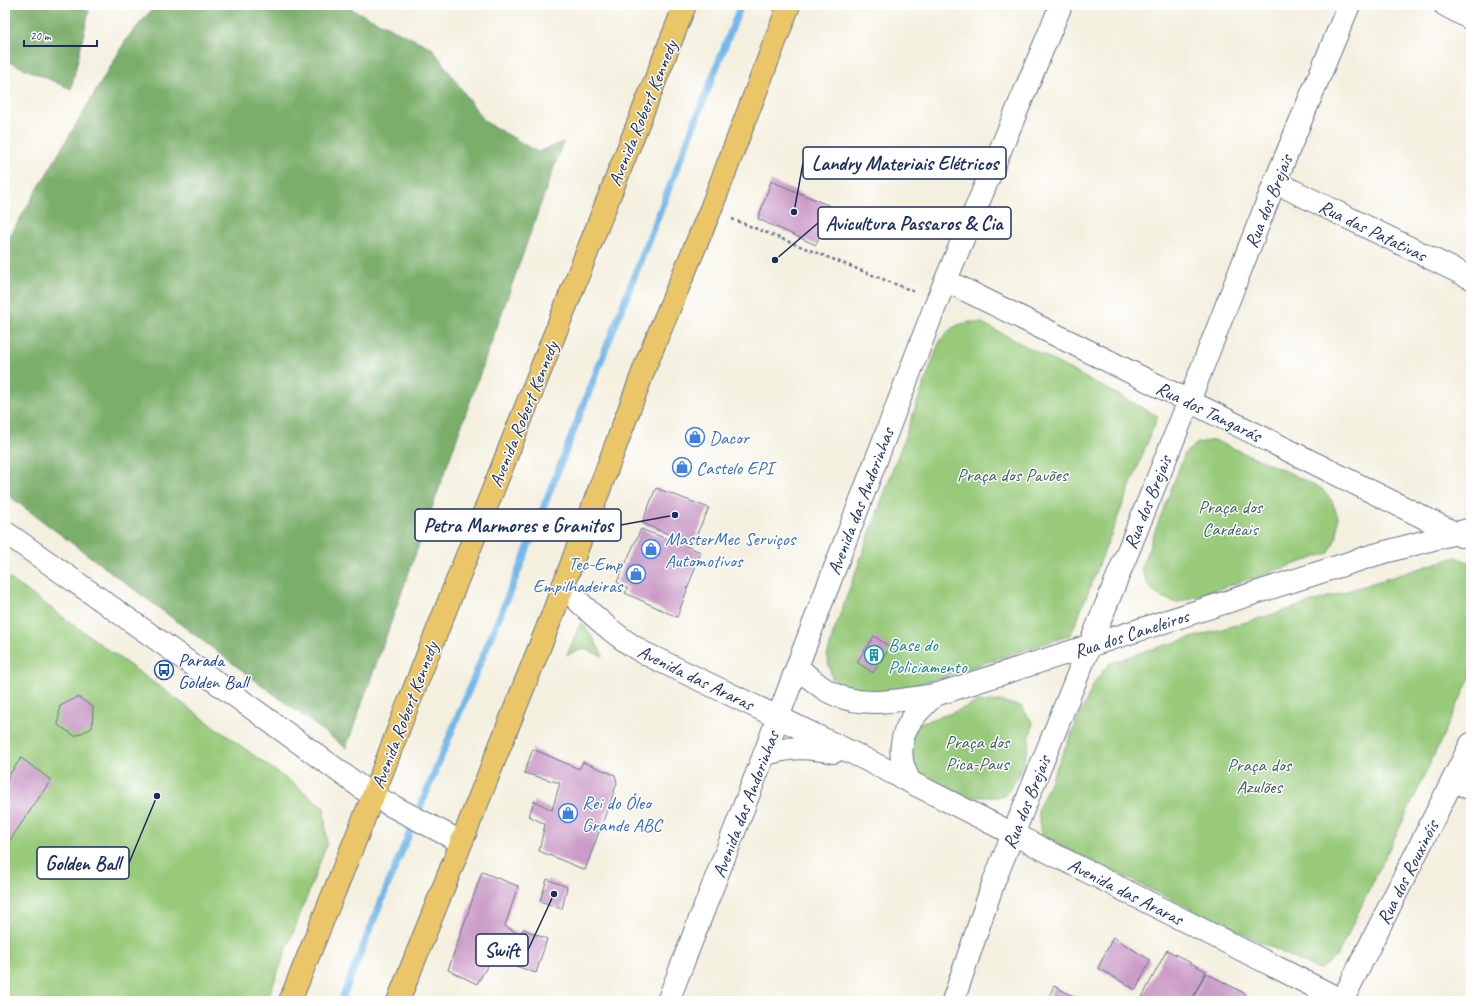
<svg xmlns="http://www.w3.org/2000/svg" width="1476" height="1006" font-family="Caveat,sans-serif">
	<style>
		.green { fill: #98ca7a; stroke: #5a7c6c }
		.forest { fill: #7aae6a; stroke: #4a6e64 }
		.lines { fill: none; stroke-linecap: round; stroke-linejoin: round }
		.stream { stroke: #73b8ea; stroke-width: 7 }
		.building { fill: #cb9cc7 }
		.minor-casing { stroke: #67738b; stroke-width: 24 }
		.major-casing { stroke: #67738b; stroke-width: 24 }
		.path { stroke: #67738b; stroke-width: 2.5; stroke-dasharray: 3 3; stroke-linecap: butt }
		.minor { stroke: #fff; stroke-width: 22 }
		.major { stroke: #ebc669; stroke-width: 22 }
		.labels { text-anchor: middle; stroke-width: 3; stroke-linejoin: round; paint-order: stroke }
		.street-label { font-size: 19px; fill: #1b2f5e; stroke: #fff }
		.shop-label { font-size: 19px; fill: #366cbe; stroke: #fff; text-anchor: start }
		.park-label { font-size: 19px; fill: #405e66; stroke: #fff }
		.culture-label { font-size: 19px; fill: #0d838f; stroke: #fff; text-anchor: start }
		.transit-label { font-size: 19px; fill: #164399; stroke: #fff; text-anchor: start }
		.leader { fill: none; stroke: #1b2f5e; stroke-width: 1.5 }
		.callout-dot { fill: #1b2f5e; stroke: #fff; stroke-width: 1.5 }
		.callout { fill: #fff; stroke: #1b2f5e; stroke-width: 1.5 }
		.callout-label { font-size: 20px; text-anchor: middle; font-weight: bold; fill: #1b2f5e }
	</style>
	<rect width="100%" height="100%" fill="#fff"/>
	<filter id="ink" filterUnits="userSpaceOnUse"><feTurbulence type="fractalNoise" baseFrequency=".025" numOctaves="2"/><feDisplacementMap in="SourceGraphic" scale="8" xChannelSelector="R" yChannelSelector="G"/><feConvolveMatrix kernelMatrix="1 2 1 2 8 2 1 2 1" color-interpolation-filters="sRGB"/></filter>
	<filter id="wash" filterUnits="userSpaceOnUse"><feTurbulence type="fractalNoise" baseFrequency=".012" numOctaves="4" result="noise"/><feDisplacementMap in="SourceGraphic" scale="16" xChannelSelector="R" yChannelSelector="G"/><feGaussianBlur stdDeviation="0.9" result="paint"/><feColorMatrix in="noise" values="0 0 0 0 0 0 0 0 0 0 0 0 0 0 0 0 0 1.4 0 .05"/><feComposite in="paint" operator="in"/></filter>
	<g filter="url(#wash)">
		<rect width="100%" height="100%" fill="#f4f0df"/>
		<path class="green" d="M970 322 982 323 1158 416 1071 635 883 696 862 695 832 678 827 657 833 634 939 343C949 329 953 325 970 322Z
			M1214 440 1288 472 1322 489 1332 501 1338 517 1337 536 1329 553 1176 603C1153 594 1150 592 1141 568L1185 453 1198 443Z
			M1456 557 1471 563V676L1412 802 1337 956 1319 970 1041 837 1038 809 1095 681 1109 664 1142 652 1274 614Z
			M5 575 295 785 324 808 327 844 267 1001H5Z
			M581 622 592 636 603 656 584 649 567 655Z
			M1000 701 1022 707 1033 723 1027 752 1018 777 1003 797H963L925 780 910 765 909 743 916 724 949 714 978 702Z"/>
		<path class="forest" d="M5 5H77L89 11 71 89 5 60Z
			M156 5H343L432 48 484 121 538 152 563 142 346 748 5 493V244L128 37Z"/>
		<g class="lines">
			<path class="stream" d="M341 1001 387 887 522 562 741 5"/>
		</g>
		<g id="blocks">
			<path class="building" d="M771 181 830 206 816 245 758 219Z
				M656 488 709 508 692 544 642 523Z
				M641 529 701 552 677 617 625 593 628 589 617 582Z
				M874 636 890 647 873 673 857 662Z
				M78 697 93 707 92 728 75 736 58 725 60 706Z
				M533 749 579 769 583 762 615 775 617 783 585 870 539 851 545 824 529 816 534 801 552 810 560 783 524 773Z
				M21 758 51 780 8 843 5 841V781Z
				M482 872 518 886 505 926 519 934 523 929 547 939 536 973 513 965 491 960 477 984 448 970Z
				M547 879 567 887 562 909 540 901Z
				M1113 937 1150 960 1136 990 1098 968Z
				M1167 950 1206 971 1191 1001H1140Z
				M1206 973 1246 994 1242 1001H1192Z
				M1054 986 1082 1001H1047Z"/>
		</g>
	</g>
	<g filter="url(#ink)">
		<use href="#blocks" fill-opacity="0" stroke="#67738b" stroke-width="1"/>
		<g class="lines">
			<defs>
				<path id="minor" d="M1445 5 1471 19
					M1275 182 1471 278
					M947 281 1461 536
					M5 532 162 643 373 796 461 842
					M563 586C589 612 611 633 642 652L865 759 1343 1001
					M797 667C806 675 815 683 826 690 858 710 899 700 935 695L1374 555 1471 529
					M764 755C790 746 808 747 834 752
					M1453 780 1471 789
					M909 781C907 774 903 767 902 760 898 730 914 714 935 695
					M668 1001 764 755 797 667 937 301 1061 5
					M953 1001 994 881 1189 401 1275 182 1349 5
					M1342 1001 1471 744"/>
				<path id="major" d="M290 1001 373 796 405 712 685 5
					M398 1001 552 616 648 359 710 211 789 5"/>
			</defs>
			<use href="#minor" class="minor-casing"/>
			<use href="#major" class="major-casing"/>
			<path class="path" d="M732 219 915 292"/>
			<use href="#minor" class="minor"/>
			<use href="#major" class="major"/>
		</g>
	</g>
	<defs>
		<symbol id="shop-ring" viewBox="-11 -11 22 22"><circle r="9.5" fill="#fff" stroke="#3f7fe0" stroke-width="1.5"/><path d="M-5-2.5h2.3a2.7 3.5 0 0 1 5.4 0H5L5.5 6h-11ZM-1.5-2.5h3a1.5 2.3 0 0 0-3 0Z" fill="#3f7fe0"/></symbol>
		<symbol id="building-ring" viewBox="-11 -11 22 22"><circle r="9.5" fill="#fff" stroke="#0f9aa8" stroke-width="1.5"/><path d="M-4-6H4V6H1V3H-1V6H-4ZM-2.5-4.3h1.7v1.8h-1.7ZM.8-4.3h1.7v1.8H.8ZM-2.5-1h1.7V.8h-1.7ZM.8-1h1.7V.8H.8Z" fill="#0f9aa8"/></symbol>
		<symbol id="bus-ring" viewBox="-11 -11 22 22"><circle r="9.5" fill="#fff" stroke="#1a4fb4" stroke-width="1.5"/><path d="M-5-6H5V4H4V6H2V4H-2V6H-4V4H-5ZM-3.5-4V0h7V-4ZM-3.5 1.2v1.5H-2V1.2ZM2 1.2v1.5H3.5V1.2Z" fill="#1a4fb4"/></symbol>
	</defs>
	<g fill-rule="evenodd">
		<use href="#shop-ring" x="684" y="426" width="22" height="22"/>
		<use href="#shop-ring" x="671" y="456" width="22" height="22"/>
		<use href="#shop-ring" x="640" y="538" width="22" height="22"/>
		<use href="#shop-ring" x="625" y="563" width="22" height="22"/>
		<use href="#building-ring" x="863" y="644" width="22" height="22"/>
		<use href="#bus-ring" x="153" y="659" width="22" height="22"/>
		<use href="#shop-ring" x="557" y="802" width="22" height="22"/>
	</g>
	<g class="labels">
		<g class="street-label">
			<text transform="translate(642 113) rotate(-68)" y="7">Avenida Robert Kennedy</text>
			<text transform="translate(1268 201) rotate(-68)" y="7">Rua dos Brejais</text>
			<text transform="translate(1373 230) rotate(26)" y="7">Rua das Patativas</text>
			<text transform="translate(1209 411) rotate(26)" y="7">Rua dos Tangarás</text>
			<text transform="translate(523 414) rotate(-68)" y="7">Avenida Robert Kennedy</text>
			<text transform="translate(860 501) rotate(-69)" y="7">Avenida das Andorinhas</text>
			<text transform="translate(1147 502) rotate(-68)" y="7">Rua dos Brejais</text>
			<text transform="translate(1131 633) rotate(-18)" y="7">Rua dos Caneleiros</text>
			<text transform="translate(696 677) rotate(26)" y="7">Avenida das Araras</text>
			<text transform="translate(404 715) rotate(-69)" y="7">Avenida Robert Kennedy</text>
			<text transform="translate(1026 802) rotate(-68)" y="7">Rua dos Brejais</text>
			<text transform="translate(745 804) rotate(-69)" y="7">Avenida das Andorinhas</text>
			<text transform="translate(1407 872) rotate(-63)" y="7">Rua dos Rouxinóis</text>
			<text transform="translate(1126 891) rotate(27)" y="7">Avenida das Araras</text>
		</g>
		<g class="shop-label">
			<text x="709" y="444">Dacor</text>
			<text x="696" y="474">Castelo EPI</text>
			<text x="665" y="545">MasterMec Serviços<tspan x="665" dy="22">Automotivos</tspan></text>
			<text x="622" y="570" text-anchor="end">Tec-Emp<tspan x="622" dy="22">Empilhadeiras</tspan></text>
			<text x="582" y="809">Rei do Óleo<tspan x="582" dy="22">Grande ABC</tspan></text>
		</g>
		<g class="park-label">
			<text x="1012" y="481">Praça dos Pavões</text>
			<text x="1230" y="513">Praça dos<tspan x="1230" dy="22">Cardeais</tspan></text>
			<text x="977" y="748">Praça dos<tspan x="977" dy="22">Pica-Paus</tspan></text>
			<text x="1259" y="771">Praça dos<tspan x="1259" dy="22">Azulões</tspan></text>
		</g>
		<g class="culture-label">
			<text x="888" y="651">Base do<tspan x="888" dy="22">Policiamento</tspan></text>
		</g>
		<g class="transit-label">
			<text x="178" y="666">Parada<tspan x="178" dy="22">Golden Ball</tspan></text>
		</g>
	</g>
	<path class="leader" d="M794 212L803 163M775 260L818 223M675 515L621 525M157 796L129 863M554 894L528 950"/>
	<g class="callout-dot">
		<circle cx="794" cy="212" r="4"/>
		<circle cx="775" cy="260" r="4"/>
		<circle cx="675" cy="515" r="4"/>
		<circle cx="157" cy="796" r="4"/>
		<circle cx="554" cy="894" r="4"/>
	</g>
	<g class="callout">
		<rect x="803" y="147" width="203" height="32" rx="4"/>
		<rect x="818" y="207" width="193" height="32" rx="4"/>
		<rect x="415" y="509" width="206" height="32" rx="4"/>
		<rect x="37" y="847" width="92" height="32" rx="4"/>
		<rect x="476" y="934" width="52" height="32" rx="4"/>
	</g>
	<g class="callout-label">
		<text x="905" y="170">Landry Materiais Elétricos</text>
		<text x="914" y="230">Avicultura Passaros &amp; Cia</text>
		<text x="518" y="532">Petra Marmores e Granitos</text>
		<text x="83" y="870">Golden Ball</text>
		<text x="502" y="957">Swift</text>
	</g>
	<rect width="1476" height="1006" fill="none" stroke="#fff" stroke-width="20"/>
	<path d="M24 40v6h73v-6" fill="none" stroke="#1b2f5e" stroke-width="2"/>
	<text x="30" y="40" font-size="12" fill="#1b2f5e" stroke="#ffffff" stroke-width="3" paint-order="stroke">20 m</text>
</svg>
